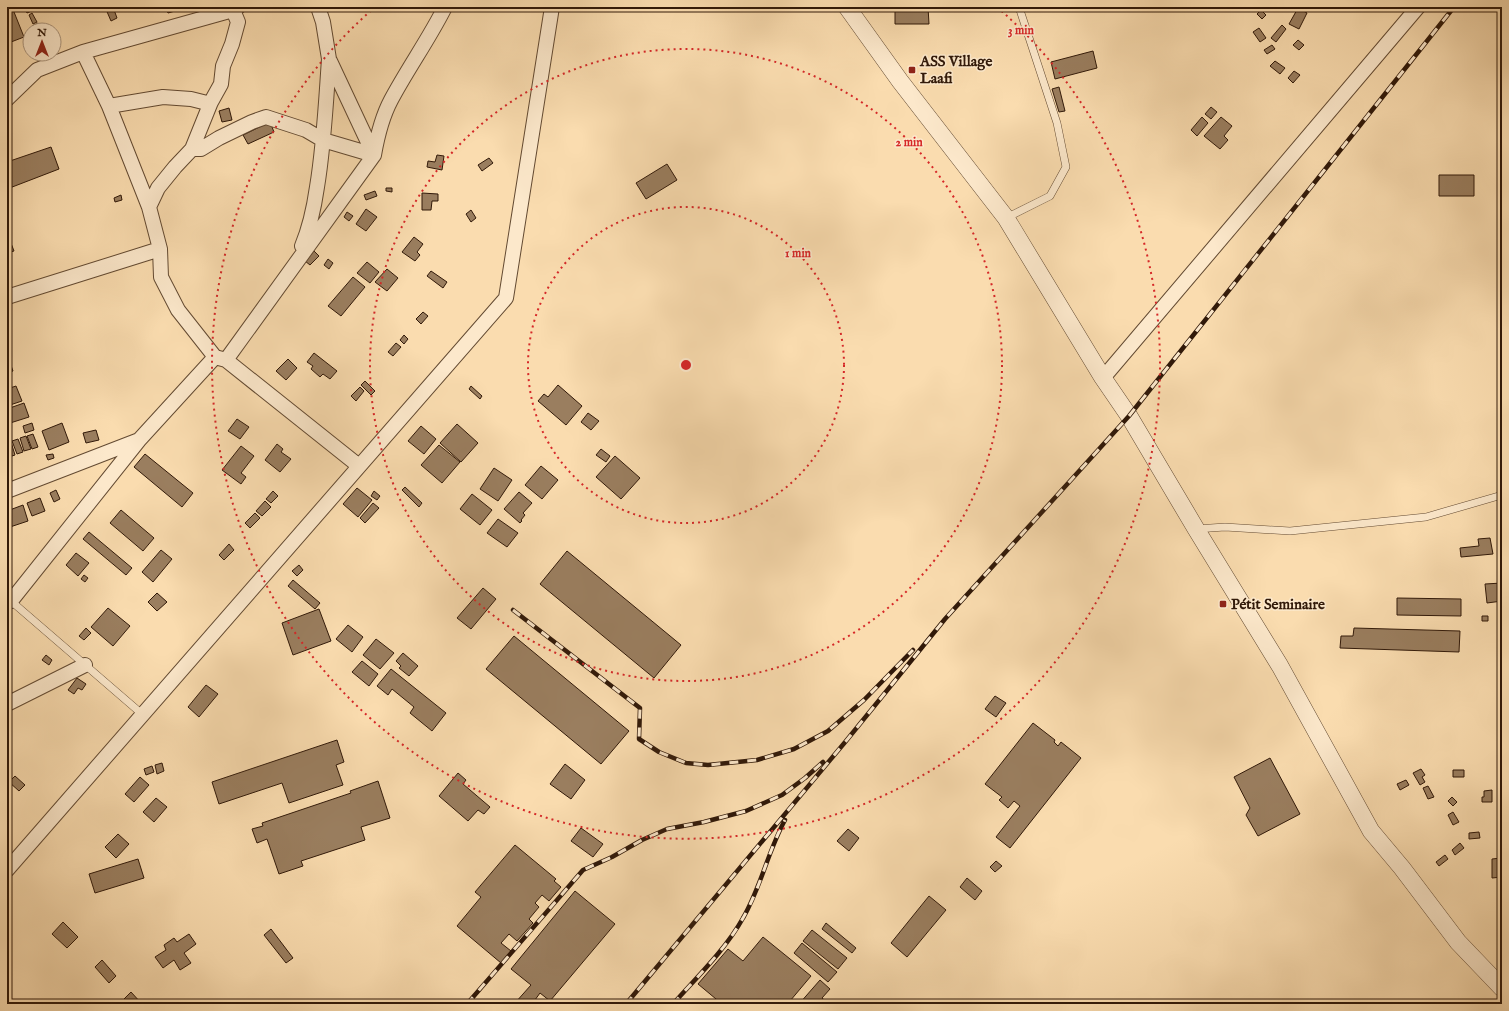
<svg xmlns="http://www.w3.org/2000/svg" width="1509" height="1011" font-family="'IM FELL English',serif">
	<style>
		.building { fill: #9a7e5f; stroke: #311909 }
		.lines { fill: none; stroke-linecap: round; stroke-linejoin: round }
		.service-casing { stroke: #634a32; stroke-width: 8 }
		.minor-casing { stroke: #634a32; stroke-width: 16 }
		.tertiary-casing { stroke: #634a32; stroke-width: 18 }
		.service { stroke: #fce8cb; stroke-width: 7 }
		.minor { stroke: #fce8cb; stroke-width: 14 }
		.tertiary { stroke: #fce8cb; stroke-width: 17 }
		.rail-casing { stroke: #311909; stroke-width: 4.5 }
		.rail { stroke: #fce8cb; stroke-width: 3; stroke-dasharray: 9; stroke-linecap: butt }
		.ring { fill: none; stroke: #d62828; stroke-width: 2; stroke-dasharray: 2 4 }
		.poi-dot { fill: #8f2418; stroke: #fce8cb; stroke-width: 1.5 }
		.labels { text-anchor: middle; stroke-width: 3; stroke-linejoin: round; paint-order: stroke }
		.poi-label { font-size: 15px; font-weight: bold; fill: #311909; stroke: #fce8cb; text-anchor: start }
		.centre { fill: #d62828; stroke: #fce8cb; stroke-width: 2 }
		.ring-label { font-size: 12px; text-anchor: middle; font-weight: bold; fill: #d62828; stroke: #fce8cb; stroke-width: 3; stroke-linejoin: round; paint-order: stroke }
	</style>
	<rect width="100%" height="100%" fill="#fadcaf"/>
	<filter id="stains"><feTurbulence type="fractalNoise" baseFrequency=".005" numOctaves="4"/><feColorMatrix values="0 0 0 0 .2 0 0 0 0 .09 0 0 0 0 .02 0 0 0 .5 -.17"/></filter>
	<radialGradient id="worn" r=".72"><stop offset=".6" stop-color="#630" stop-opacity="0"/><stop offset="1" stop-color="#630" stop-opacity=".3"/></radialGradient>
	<path class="building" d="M7 7H12L24 37 11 42 7 31Z
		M24 7H32L34 10 27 13Z
		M36 7H47L38 11Z
		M105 7H113L117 18 111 21Z
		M165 7H173L175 11 168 13Z
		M895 7H928L929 24H895Z
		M1298 8 1307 13 1299 29 1289 24Z
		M1261 10 1266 15 1262 19 1257 14Z
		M32 13 37 22 33 24 29 15Z
		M38 23 41 30H34L32 26Z
		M1282 25 1286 29 1276 42 1271 38Z
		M1259 28 1266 38 1260 42 1253 32Z
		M1298 40 1304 45 1299 50 1293 45Z
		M1272 45 1275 49 1267 54 1264 50Z
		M1093 51 1097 68 1055 79 1051 62Z
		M1275 61 1285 68 1280 74 1270 66Z
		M1294 71 1300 75 1293 83 1288 78Z
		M1059 87 1065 111 1059 112 1052 89Z
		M1211 107 1217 112 1211 119 1205 114Z
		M229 108 232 120 222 122 219 111Z
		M1202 117 1208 123 1197 136 1191 130Z
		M1221 117 1232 126 1224 136 1228 140 1220 149 1204 136Z
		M270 122 274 132 248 144 243 135Z
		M51 147 59 169 7 189V162Z
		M437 155 444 156 442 170 427 167 428 161 435 162Z
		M489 158 493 163 482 171 478 165Z
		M667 164 677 180 646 199 636 183Z
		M1439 175H1474V196H1439Z
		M386 188H392V192L386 191Z
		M375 191 377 196 366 200 364 195Z
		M422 193 438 194V201H432L431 210H422Z
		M121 195 122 200 115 202 114 198Z
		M366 209 377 217 366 231 356 224Z
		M471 210 476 218 471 222 466 214Z
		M347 212 353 216 349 221 344 217Z
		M7 233 14 251 7 253Z
		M414 237 423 244 417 252 420 255 415 261 402 252Z
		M314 251 319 256 310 265 305 261Z
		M328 259 333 263 329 269 324 265Z
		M367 262 379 272 370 283 357 273Z
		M387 269 398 278 387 291 375 282Z
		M431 271 447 282 443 288 427 276Z
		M353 277 365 287 341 316 328 306Z
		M423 312 428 316 421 324 416 319Z
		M404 335 408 339 404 344 400 340Z
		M396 343 401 347 393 356 388 352Z
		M314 353 337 371 330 379 323 374 320 377 311 369 313 366 307 362Z
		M288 359 297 368 286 380 276 371Z
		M7 360H9L13 371 7 373Z
		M365 381 375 391 371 395 361 385Z
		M558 385 582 406 566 425 538 401 544 394 548 397Z
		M16 386 22 401 7 406V389Z
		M471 386 482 396 480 399 469 389Z
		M360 387 364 391 356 401 351 396Z
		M24 403 29 417 7 424V409Z
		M588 413 599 421 591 430 581 422Z
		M237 419 249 427 240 439 228 431Z
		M32 423 34 430 25 433 23 426Z
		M62 423 69 442 49 450 42 431Z
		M457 424 478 443 461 462 440 443Z
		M421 426 436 439 424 454 408 441Z
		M96 430 99 440 86 443 83 433Z
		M33 434 38 447 32 449 27 436Z
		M26 436 31 449 24 451 20 438Z
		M18 439 23 452 17 454 12 441Z
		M11 442 15 455 9 457 7 451V443Z
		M277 444 283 449 281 452 291 459 280 472 265 460Z
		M439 445 460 462 442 483 421 465Z
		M241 446 254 456 241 473 246 477 241 484 222 470Z
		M601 449 610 456 606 462 596 455Z
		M53 454 54 458 48 460 46 455Z
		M145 454 193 493 182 507 134 467Z
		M615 456 640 478 621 499 596 477Z
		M541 466 558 480 542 499 525 485Z
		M494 468 512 480 498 501 480 489Z
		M405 487 422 503 419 507 402 490Z
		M357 488 372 500 358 517 343 504Z
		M56 490 60 499 54 502 50 493Z
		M273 491 278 496 271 503 266 499Z
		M374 491 380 496 377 500 371 496Z
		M519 492 532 503 523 513 525 515 521 520 522 521 520 523 504 509Z
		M472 494 492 510 480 525 460 509Z
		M40 498 45 511 32 516 27 503Z
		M265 501 271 507 262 516 256 511Z
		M373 503 379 508 365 523 360 518Z
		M23 505 28 521 7 528V511Z
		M121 510 154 538 143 551 110 523Z
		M255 513 260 518 250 528 245 523Z
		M498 519 518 533 507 547 487 533Z
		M89 532 132 568 126 575 83 539Z
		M1490 538 1493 554 1461 557 1460 548 1479 546 1478 539Z
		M229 544 234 550 224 560 219 555Z
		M161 550 172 559 153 582 142 572Z
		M567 551 681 645 654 678 540 584Z
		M76 553 89 563 78 576 66 565Z
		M299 565 303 570 297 576 292 571Z
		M84 575 88 578 85 582 81 579Z
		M293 580 320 603 315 609 288 586Z
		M1502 583V601L1487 603 1485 584Z
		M483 588 496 599 471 629 457 618Z
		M157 593 167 602 157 611 148 602Z
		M1397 598 1461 599V616L1397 615Z
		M108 608 130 626 113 646 91 627Z
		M319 609 331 641 293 655 282 623Z
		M1482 616H1488V621H1482Z
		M348 625 363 637 352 652 336 639Z
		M86 628 91 633 84 640 79 636Z
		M1354 628 1460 631 1459 652 1340 648 1341 636H1353Z
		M514 636 629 731 601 764 486 669Z
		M376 639 394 653 380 669 363 655Z
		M403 653 418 666 409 676 399 668 401 666 396 661Z
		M46 655 52 660 49 665 42 660Z
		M362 661 378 674 369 686 352 672Z
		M391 669 446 713 432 731 410 713 414 707 392 689 388 695 377 686Z
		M77 678 86 684 82 690 78 688 74 694 68 690Z
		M206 685 218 694 199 717 188 707Z
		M995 696 1006 703 996 717 985 709Z
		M1033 723 1055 740 1054 742 1058 746 1061 742 1081 758 1010 848 996 837 1020 806 1014 801 1008 808 999 800 1002 797 985 784Z
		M337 740 344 762 336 765 343 785 289 803 282 783 219 804 212 782Z
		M1270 758 1300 814 1258 836 1246 815 1250 808 1234 777Z
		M162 763 164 771 157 774 155 765Z
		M565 764 585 780 571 799 550 784Z
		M152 766 154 772 146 775 144 769Z
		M1421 769 1425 775 1422 777 1425 782 1420 785 1413 773Z
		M1453 770H1464V777H1453Z
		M458 773 466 780 463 784 490 807 484 814 478 810 468 821 439 796Z
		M15 776 25 785 19 791 9 782Z
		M140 777 149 785 134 802 125 794Z
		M1406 780 1409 785 1400 790 1397 784Z
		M378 781 390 818 361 827 365 840 301 861 303 866 279 874 267 839 257 843 252 829 263 826 262 823 351 793 350 791Z
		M1428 786 1434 797 1428 799 1423 788Z
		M1492 790V802H1482V797H1484V791Z
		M1452 797 1457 802 1453 806 1448 801Z
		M156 798 167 807 154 822 143 812Z
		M1453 812 1459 822 1453 825 1448 815Z
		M581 828 603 844 593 857 571 841Z
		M848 829 859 838 849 851 837 841Z
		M1479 832 1480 838 1469 839V833Z
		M118 834 129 844 116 858 105 847Z
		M1460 843 1464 848 1455 855 1452 850Z
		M515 845 556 879 554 881 561 887 549 901 542 895 535 903 539 907 529 919 533 923 517 941 509 934 501 943 511 951 501 963 457 926 481 897 475 892Z
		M1445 855 1448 859 1439 866 1436 862Z
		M1501 858 1502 877 1492 878V859Z
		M138 859 144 878 95 893 89 874Z
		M996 861 1002 866 995 872 990 867Z
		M967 878 982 891 975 900 960 887Z
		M575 891 615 924 550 1001 540 993 532 1004H516L515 1003 531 985 511 969Z
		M929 896 946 910 907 957 891 943Z
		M63 922 78 937 67 948 52 934Z
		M826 923 856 948 852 953 822 929Z
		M271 929 293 958 286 963 264 935Z
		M812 930 847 958 838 969 803 941Z
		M189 934 196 944 184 953 191 963 180 970 174 960 163 968 155 957 166 950 164 945 174 938 177 942Z
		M763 937 811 976 790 1001 789 1000 785 1004H722L698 984 728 949 743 961Z
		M802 943 837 972 828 982 794 953Z
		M102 960 116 976 109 983 95 967Z
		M820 980 830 989 822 998 829 1004H799Z
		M131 992 142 1004H127L123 1000Z"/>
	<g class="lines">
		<defs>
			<path id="service" d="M1006 218 1050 196 1066 167 1057 123 1019 7
				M1196 529 1225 527 1290 531 1426 517 1502 495
				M11 601 142 714"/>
			<path id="minor" d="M318 7 323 22 329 59 374 155
				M83 52 109 106 149 207 160 249 161 277 178 310 215 357
				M7 99 37 70 83 52 233 10 238 7
				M109 106 163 97 191 99 207 103 211 102
				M192 149H201L219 138 252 122 266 117 306 130 323 140 374 155
				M149 207 158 188 175 167 192 149 211 102 221 84 223 66 232 44 238 22 233 10
				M302 246C310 227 314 208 317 187 324 145 326 101 329 59
				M7 297 160 249
				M226 360 359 466
				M1103 378 1418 7
				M7 491 139 440
				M7 602 11 601 140 439 215 357 226 360 374 155C377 138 383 115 391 100 408 68 429 39 445 7
				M7 704 85 665
				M7 870 506 298 552 7"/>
			<path id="tertiary" d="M847 7 900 81 1006 218 1103 378 1129 416 1196 529 1280 666 1371 831 1402 868 1458 942 1502 988"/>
		</defs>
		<use href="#service" class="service-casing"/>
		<use href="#minor" class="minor-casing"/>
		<use href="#tertiary" class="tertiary-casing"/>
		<use href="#service" class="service"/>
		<use href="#minor" class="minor"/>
		<use href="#tertiary" class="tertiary"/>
		<defs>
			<path id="rail" d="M513 610 640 708 639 739 659 752 686 763 708 765 757 760 794 749 828 731 864 700 913 650
				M467 1004 583 870 612 857 642 840 667 829 704 822 746 811 782 795 805 778 823 762
				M626 1004 846 741 945 619 1129 416 1454 7
				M673 1004C696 978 726 949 743 918 761 887 768 851 785 820"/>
		</defs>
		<use href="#rail" class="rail-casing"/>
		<use href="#rail" class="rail"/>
	</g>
	<g class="ring">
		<circle cx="686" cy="365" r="158"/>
		<circle cx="686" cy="365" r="316"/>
		<path d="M997 7A474 474 0 1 1 375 7"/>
	</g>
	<g class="poi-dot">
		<rect x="908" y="66" width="8" height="8" rx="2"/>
		<rect x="1219" y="600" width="8" height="8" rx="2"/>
	</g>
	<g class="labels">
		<g class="poi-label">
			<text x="920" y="66">ASS Village<tspan x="920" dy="17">Laafi</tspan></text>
			<text x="1231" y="609">Pétit Seminaire</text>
		</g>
	</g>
	<circle cx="686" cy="365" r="6" class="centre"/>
	<g class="ring-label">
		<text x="1021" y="34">3 min</text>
		<text x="909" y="146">2 min</text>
		<text x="798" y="257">1 min</text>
	</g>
	<rect width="1509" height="1011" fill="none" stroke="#fadcaf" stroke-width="24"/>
	<rect x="8" y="8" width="1493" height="995" fill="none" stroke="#311909" stroke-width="2"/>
	<rect x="12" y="12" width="1485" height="987" fill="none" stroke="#311909"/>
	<g transform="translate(42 42)"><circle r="19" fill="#fce8cb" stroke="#ab957d"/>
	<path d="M0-3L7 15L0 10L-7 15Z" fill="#8f2418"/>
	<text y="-6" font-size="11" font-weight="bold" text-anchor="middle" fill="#311909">N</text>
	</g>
	<rect width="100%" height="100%" filter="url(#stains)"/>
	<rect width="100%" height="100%" fill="url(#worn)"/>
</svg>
